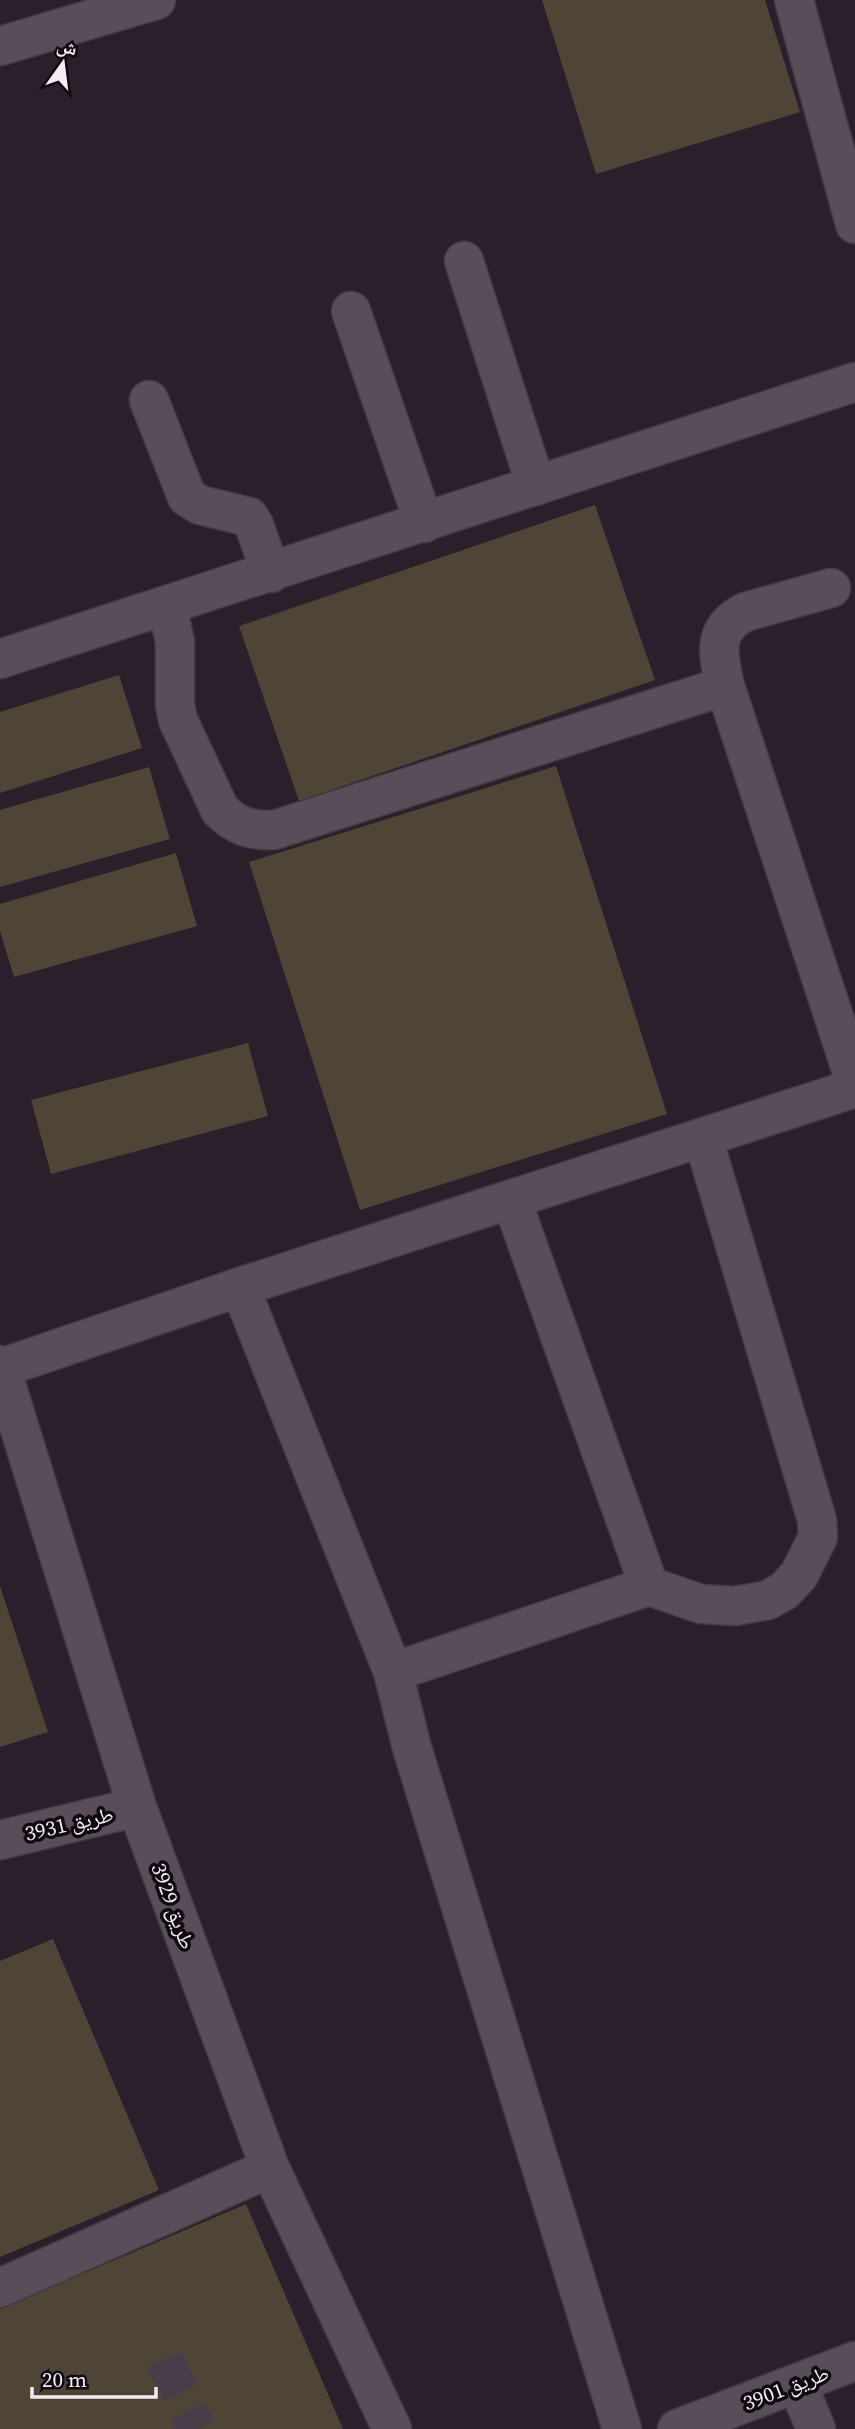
<svg xmlns="http://www.w3.org/2000/svg" width="855" height="2429" font-family="'Source Serif 4','Noto Naskh Arabic',serif">
	<style>
		.building { fill: #4e4536 }
		.lines { fill: none; stroke-linecap: round; stroke-linejoin: round }
		.minor-tunnel { stroke: #483e49; stroke-width: 38; stroke-dasharray: 38 19; stroke-linecap: butt }
		.minor-casing { stroke: #443a44; stroke-width: 41 }
		.minor { stroke: #594d5a; stroke-width: 38 }
		.labels { text-anchor: middle; stroke-width: 7; stroke-linejoin: round; paint-order: stroke }
		.street-label { font-size: 21px; fill: #f3ecf4; stroke: #0f0b10 }
	</style>
	<rect width="100%" height="100%" fill="#2a1f2b"/>
	<path class="building" d="M542 0H765L800 112 596 174Z
		M595 505 655 680 299 801 239 626Z
		M119 675 142 748 0 793V712Z
		M556 766 667 1114 360 1210 249 862Z
		M149 767 170 839 0 887V810Z
		M176 853 197 926 14 977 0 931V904Z
		M248 1043 268 1116 51 1174 31 1100Z
		M0 1586 48 1732 0 1747Z
		M53 1939 159 2190 0 2257V1961Z
		M246 2204 343 2429H0V2309Z"/>
	<g class="lines">
		<path class="minor-tunnel" d="M164 2359 197 2429"/>
		<defs>
			<path id="minor" d="M794 0 855 224
				M0 46 156 0
				M464 261 536 486
				M351 311 424 523
				M149 400 187 497 200 505 249 517 254 525 271 573
				M831 588 745 612C711 630 718 654 725 686L855 1081
				M167 606 175 642V705L178 720 220 810C236 826 251 831 274 830L725 686
				M0 659 855 382
				M512 1201 649 1586
				M240 1287 393 1672 412 1748 622 2429
				M0 1365 137 1807 270 2168 392 2429
				M1 1368 240 1287 855 1088
				M393 1672 649 1586 701 1604 735 1606 768 1600 784 1591 799 1575 818 1537 817 1520 703 1138
				M0 1840 137 1807
				M0 2288 270 2168
				M797 2383 816 2429
				M677 2429 855 2361"/>
		</defs>
		<use href="#minor" class="minor-casing"/>
		<use href="#minor" class="minor"/>
	</g>
	<g class="labels">
		<g class="street-label">
			<text transform="translate(69 1824) rotate(-13)" y="7">طريق 3931</text>
			<text transform="translate(173 1906) rotate(70)" y="7">طريق 3929</text>
			<text transform="translate(786 2388) rotate(-21)" y="7">طريق 3901</text>
		</g>
	</g>
	<g transform="translate(63 63) rotate(14)" stroke="#0f0b10" stroke-width="5" paint-order="stroke">
	<path d="M0-5L12 26L0 18L-12 26Z" fill="#f3ecf4"/>
	<text y="-10" font-size="19" font-weight="bold" text-anchor="middle" fill="#f3ecf4">ش</text>
	</g>
	<path d="M32 2387v10h124v-10" fill="none" stroke="#f3ecf4" stroke-width="3.5"/>
	<text x="42" y="2387" font-size="21" fill="#f3ecf4" stroke="#0f0b10" stroke-width="5" paint-order="stroke">20 m</text>
</svg>
